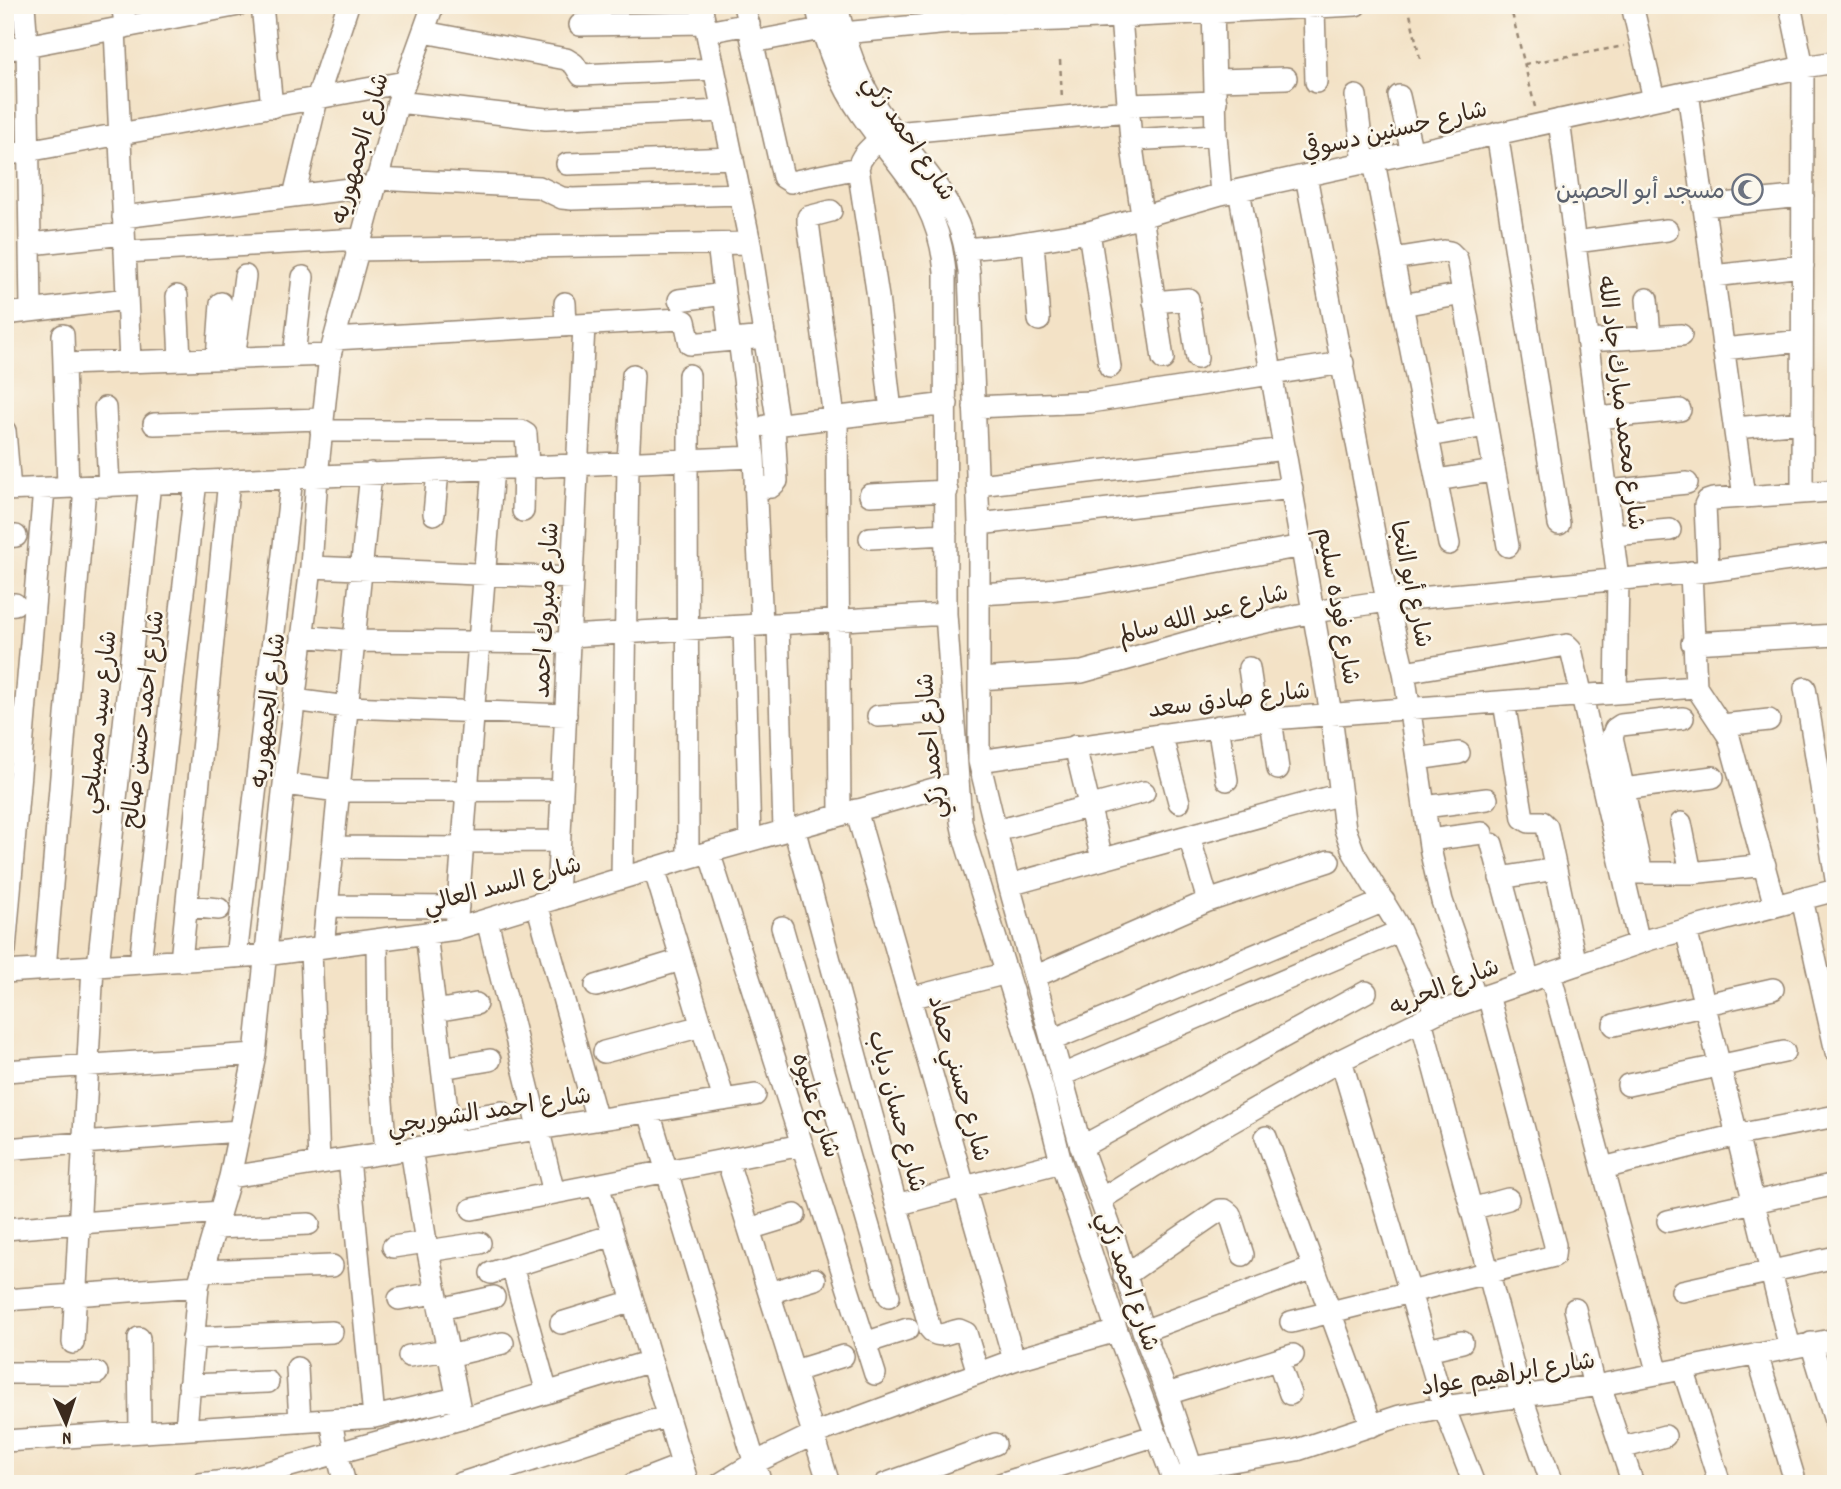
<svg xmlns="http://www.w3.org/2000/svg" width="1841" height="1489" font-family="Dekko,'Playpen Sans Arabic',sans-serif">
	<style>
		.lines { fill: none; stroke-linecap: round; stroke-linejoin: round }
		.minor-casing { stroke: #978672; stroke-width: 24 }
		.path { stroke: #978672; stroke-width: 2.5; stroke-dasharray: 5 5; stroke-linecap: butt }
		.minor { stroke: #fff; stroke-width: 21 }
		.labels { text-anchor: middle; stroke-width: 5; stroke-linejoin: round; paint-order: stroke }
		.street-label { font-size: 24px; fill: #3b2a1e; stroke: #fbf7ec }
		.worship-label { font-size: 24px; fill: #5b616d; stroke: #fbf7ec; text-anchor: end }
	</style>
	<rect width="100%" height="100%" fill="#fbf7ec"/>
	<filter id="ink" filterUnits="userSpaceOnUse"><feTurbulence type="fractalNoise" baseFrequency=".0143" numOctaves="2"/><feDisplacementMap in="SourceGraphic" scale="14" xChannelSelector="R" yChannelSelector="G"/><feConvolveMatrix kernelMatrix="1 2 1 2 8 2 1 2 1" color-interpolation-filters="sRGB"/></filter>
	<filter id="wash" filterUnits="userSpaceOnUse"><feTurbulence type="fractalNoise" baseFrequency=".00686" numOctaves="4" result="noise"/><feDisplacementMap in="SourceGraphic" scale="28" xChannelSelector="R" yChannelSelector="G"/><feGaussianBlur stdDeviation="1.57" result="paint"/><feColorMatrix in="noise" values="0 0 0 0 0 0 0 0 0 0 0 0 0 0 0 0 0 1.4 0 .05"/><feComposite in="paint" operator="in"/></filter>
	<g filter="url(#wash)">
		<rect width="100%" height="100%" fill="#f3e2c6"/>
	</g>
	<g filter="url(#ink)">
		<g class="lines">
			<defs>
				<path id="minor" d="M24 5 27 45 31 310
					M122 5 126 27
					M262 5 272 107
					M701 5 750 243 778 425
					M744 5 783 177 791 182 858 168
					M816 5C825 44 838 81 861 114 901 172 938 196 945 272L946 614 961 821 965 840 1043 1090 1061 1162 1117 1331 1175 1484
					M837 5C845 43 857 78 878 110 904 148 940 181 958 224 964 239 967 256 969 272L979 524V761L1009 885 1081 1147 1115 1240 1143 1331 1167 1394 1197 1484
					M1120 5 1131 140 1163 359
					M1213 5 1216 135 1221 194
					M1632 5 1654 99
					M1790 5 1803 67 1802 493
					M1314 8 1316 82
					M580 25 705 23
					M115 29 130 362
					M424 32 566 59 574 64 581 75 714 69
					M707 32 749 24
					M843 33 949 23 1059 20 1356 5
					M753 42 821 29
					M5 50 239 5
					M1216 80 1286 78
					M1688 92 1744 497
					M1356 96 1364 164
					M1399 96 1412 153
					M398 102 546 119 723 111
					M1128 105 1216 102
					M1559 120 1618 579 1616 693
					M895 133 1128 111
					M1497 133 1559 524
					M880 139C870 148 861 155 858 168L878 297 891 411
					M1131 140 1216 135
					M5 155 405 82
					M1374 162 1449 544
					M567 164 733 158
					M1306 176 1387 601 1404 672 1431 853 1442 901 1476 999
					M376 179 539 187 562 198 572 199 740 194
					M1239 190 1331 714 1345 829 1354 853 1397 924 1436 1013
					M294 196 317 99 348 5
					M1703 206 1803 196
					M831 211 808 217V222L834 418
					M123 217 374 186
					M1089 232 1110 367
					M1033 242 1039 320
					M1575 242 1667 230
					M31 244 124 234
					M718 244 730 340
					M965 249 1009 245 1089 232 1221 194 1803 67 1836 62
					M356 250 750 243
					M125 252 360 239
					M1393 259 1444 251 1450 252 1457 259 1508 546
					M1713 276 1803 266
					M177 296 180 360
					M1647 299 1650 337
					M679 300 724 294
					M1154 302 1188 299 1197 358
					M565 303 566 326
					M1402 305 1463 294
					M5 314 127 299
					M63 335 68 487
					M334 339 680 319 685 321 690 344 765 337
					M739 339 754 457 762 625
					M1588 341 1681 335
					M1723 349 1802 341
					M294 356 303 277
					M217 359 221 303
					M234 359 245 276
					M64 364 330 355
					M689 375V460
					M974 407 1090 402 1343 363
					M105 408 109 486
					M837 418 840 815
					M1597 418 1680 410
					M154 424 322 419
					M766 426 947 404
					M1735 428 1802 422
					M5 431 10 490
					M321 431H521L526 434 528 467
					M1428 436 1486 426
					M687 460 688 858
					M1437 480 1493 471
					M978 485 1285 449
					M755 488 771 487 777 481 774 425
					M5 490 754 457
					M1607 491 1687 483
					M870 495 947 491
					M523 511 524 467
					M434 514 438 471
					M979 524 1292 488
					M1613 535 1670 530
					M5 537 16 536
					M870 538 946 534
					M311 567 572 578
					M1708 571 1705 505 1707 501 1713 499 1831 491
					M1691 572 1696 687 1729 737 1775 906
					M979 594 1048 590 1092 584 1302 546
					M5 605 15 604
					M778 624 784 831
					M744 626 750 840
					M302 636 354 641 569 643
					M569 636 946 614
					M1692 643 1836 635
					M1249 668 1257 721
					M1404 672 1567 645 1571 649 1639 943
					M980 679 1082 672 1238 628 1313 612 1387 601 1708 571 1836 554
					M1805 688 1836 879
					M294 700 347 707 566 715
					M1504 702 1523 818 1529 822H1542L1547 827 1576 965
					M878 716 953 711
					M1271 719 1278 769
					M1722 725 1769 720
					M1218 726 1227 780
					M1161 734 1179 802
					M1075 746 1102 859
					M1417 759 1459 753
					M979 761 1271 719 1696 687
					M284 784 339 791 562 790
					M1624 789 1713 777
					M1424 807 1487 799
					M856 810 1014 1360
					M1681 823 1691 873
					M794 828 930 1329C938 1340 948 1332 959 1330L966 1333 978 1373
					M996 831 1144 792
					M1189 836 1208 901
					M1429 840 1482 833
					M463 842 559 841
					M1492 844 1529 981
					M333 847 462 848
					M709 852 875 1374
					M654 868 724 1100
					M1629 873H1691L1765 865
					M1642 873 1612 737 1615 729 1621 725 1683 718
					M622 878 628 462 633 375
					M1500 878 1556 869
					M1009 885 1341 794
					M557 898 584 325
					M1802 899 1836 1052
					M537 904 597 1120
					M187 906 219 909
					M327 906 458 907
					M487 920 554 1193
					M782 927 889 1296
					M456 929 493 468
					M1686 930 1790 1348
					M426 933 451 1143
					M377 940 378 1050 386 1153
					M323 947 371 473
					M311 949 319 1163
					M5 950 44 489
					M236 957 292 477
					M181 961 229 480
					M140 963 196 481
					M98 966 150 483
					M45 969 85 487
					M5 972 265 955 456 929 688 858 958 782
					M1550 973 1658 1374
					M1034 977 1208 901 1329 861
					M596 986 681 960
					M910 998 1007 973
					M435 1011 476 1004
					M1421 1020 1521 1395 1552 1484
					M1614 1025 1773 989
					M1052 1040 1384 901
					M604 1052 702 1026
					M1341 1060 1444 1407 1474 1484
					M442 1068 490 1060
					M5 1071 255 1054
					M1062 1075 1400 931
					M1628 1085 1784 1052
					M649 1112 761 1484
					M449 1121 502 1112
					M1266 1137 1372 1426
					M1081 1147 1366 992
					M5 1149 238 1131
					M411 1149 426 1242 460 1410
					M349 1159 374 1417
					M727 1159 829 1484
					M1603 1168 1737 1135 1836 1116
					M230 1177 755 1095
					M598 1185 688 1484
					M1101 1199 1154 1166 1341 1060 1436 1013 1651 939 1836 890
					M896 1205 1061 1162
					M472 1209 802 1145
					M1471 1209 1508 1199
					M1668 1221 1836 1184
					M215 1228 309 1224
					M5 1229 220 1212
					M749 1229 795 1215
					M393 1247 426 1242
					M428 1251 480 1243
					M512 1266 547 1393
					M202 1271 332 1266
					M491 1273 613 1235
					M1124 1276 1220 1210H1225L1230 1214 1243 1255
					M1682 1291 1836 1257
					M769 1293 815 1279
					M399 1299 436 1293
					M5 1300 198 1286
					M440 1309 494 1297
					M1575 1309 1594 1386
					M1291 1322 1554 1256 1555 1245 1488 995
					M561 1323 633 1301
					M1143 1331 1313 1268
					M139 1338 140 1432
					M193 1338 332 1332
					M73 1343 93 966
					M865 1343 908 1329
					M1811 1343 1836 1424
					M1427 1350 1462 1342
					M1757 1354 1796 1484
					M409 1356 448 1350
					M449 1356 503 1343
					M1278 1360 1290 1394
					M297 1368 300 1422
					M1683 1369 1720 1484
					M794 1371 843 1356
					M5 1373H97
					M189 1385 268 1382
					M1600 1385 1633 1484
					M1167 1394 1293 1355
					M331 1420 337 1453 345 1484
					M186 1429 198 1286 230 1177 255 1054 284 784 311 567 317 476 330 355 398 102 433 5
					M5 1441 374 1417 457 1398
					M1621 1448 1665 1436
					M1190 1468 1297 1450 1400 1416 1444 1407 1600 1385 1836 1339
					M200 1484 243 1479 461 1419 651 1361
					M459 1484 667 1416
					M633 1484 682 1465
					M720 1484 754 1463 814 1434 1014 1360 1117 1331
					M885 1484 995 1444
					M1000 1484 1157 1435"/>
			</defs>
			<use href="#minor" class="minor-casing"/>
			<path class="path" d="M1408 5 1421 63
				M1510 5 1535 107
				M1060 60 1062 99
				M1525 64 1624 46"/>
			<use href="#minor" class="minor"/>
		</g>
	</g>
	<defs>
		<symbol id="mosque-ring" viewBox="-11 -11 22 22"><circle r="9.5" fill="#fbf7ec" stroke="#6b7280" stroke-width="1.5"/><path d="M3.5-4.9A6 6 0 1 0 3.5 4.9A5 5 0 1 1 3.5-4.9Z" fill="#6b7280"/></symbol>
	</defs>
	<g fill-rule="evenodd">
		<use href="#mosque-ring" x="1730" y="172" width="35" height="35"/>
	</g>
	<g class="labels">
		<g class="street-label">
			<text transform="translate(1394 129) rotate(-13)" y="8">شارع حسنين دسوقي</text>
			<text transform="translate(910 137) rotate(56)" y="8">شارع احمد زكي</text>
			<text transform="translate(359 148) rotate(-74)" y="8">شارع الجمهوريه</text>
			<text transform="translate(1622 403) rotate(83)" y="8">شارع محمد مبارك جاد الله</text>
			<text transform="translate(1412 584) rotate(78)" y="8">شارع أبو النجا</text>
			<text transform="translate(1339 606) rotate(80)" y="8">شارع فوده سليم</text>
			<text transform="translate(545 610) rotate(-87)" y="8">شارع مبروك احمد</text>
			<text transform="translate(1203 613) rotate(-15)" y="8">شارع عبد الله سالم</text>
			<text transform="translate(1229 699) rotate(-7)" y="8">شارع صادق سعد</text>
			<text transform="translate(267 710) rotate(-83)" y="8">شارع الجمهوريه</text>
			<text transform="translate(142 719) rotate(-83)" y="8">شارع احمد حسن صالح</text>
			<text transform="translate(98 722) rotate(-84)" y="8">شارع سيد مصيلحي</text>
			<text transform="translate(930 746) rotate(-95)" y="8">شارع احمد زكي</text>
			<text transform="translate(502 884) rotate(-15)" y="8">شارع السد العالي</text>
			<text transform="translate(1444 986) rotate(-22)" y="8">شارع الحريه</text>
			<text transform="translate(960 1078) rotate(74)" y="8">شارع حسني حماد</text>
			<text transform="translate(817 1105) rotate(72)" y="8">شارع عليوه</text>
			<text transform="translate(489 1110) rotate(-9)" y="8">شارع احمد الشوربجي</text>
			<text transform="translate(898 1111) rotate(75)" y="8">شارع حسان دياب</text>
			<text transform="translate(1129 1281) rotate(71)" y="8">شارع احمد زكي</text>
			<text transform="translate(1508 1373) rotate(-9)" y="8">شارع ابراهيم عواد</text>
		</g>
		<g class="worship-label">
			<text x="1725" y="198">مسجد أبو الحصين</text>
		</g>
	</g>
	<rect width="1841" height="1489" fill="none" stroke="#fbf7ec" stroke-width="28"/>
	<g transform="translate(66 1423) rotate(177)" stroke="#fbf7ec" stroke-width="5" paint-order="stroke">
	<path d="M0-5L12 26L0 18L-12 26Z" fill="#3b2a1e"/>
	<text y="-10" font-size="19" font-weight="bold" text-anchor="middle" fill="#3b2a1e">N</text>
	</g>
</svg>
